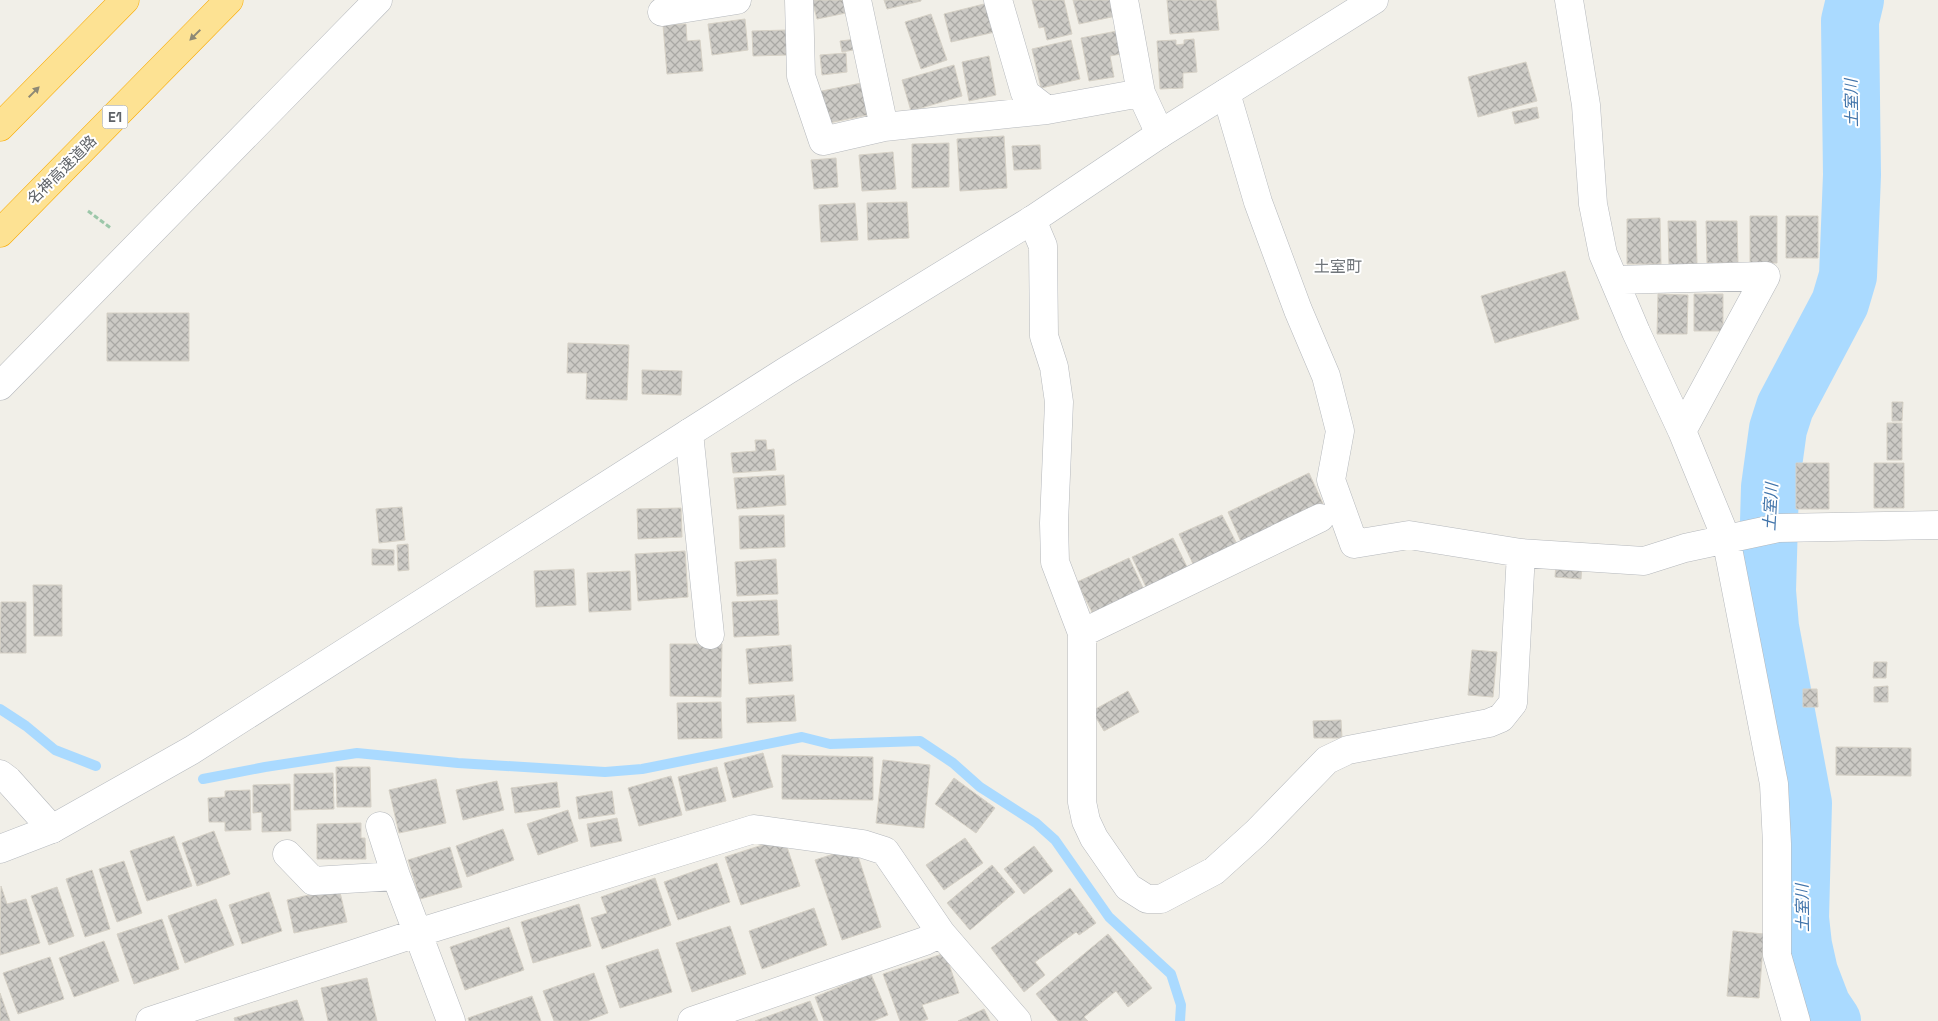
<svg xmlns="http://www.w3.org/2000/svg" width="1938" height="1021" font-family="'Space Grotesk','Noto Sans JP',sans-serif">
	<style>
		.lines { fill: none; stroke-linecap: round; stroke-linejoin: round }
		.stream { stroke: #aadaff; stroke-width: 10 }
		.river { stroke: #aadaff; stroke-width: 58 }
		.building { fill: url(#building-cross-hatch); stroke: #d6d1c6 }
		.street-casing { stroke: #b5b8bc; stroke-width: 29 }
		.secondary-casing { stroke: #b6babf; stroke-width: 29 }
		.highway-casing { stroke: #f9ab00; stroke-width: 29 }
		.path { stroke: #9cc7a9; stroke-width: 3; stroke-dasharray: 5 2.5; stroke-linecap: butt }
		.street { stroke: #fff; stroke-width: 28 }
		.secondary { stroke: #fff; stroke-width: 28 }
		.highway { stroke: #fde293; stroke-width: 28 }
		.oneway { fill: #8e8975 }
		.labels { text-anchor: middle; stroke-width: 4; stroke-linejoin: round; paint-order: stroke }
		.shield { fill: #fff; stroke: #8f9295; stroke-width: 1 }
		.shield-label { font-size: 14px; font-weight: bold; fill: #5f6368 }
		.street-label { font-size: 15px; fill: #5f6368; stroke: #fff }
		.water-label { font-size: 16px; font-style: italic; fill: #4174aa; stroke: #fff }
		.neighbourhood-label { font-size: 16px; fill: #70757a; stroke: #fff }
	</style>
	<defs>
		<pattern id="building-cross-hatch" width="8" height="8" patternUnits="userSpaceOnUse" patternTransform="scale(1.25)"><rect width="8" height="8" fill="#cccac5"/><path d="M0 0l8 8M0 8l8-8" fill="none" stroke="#a9a8a4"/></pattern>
	</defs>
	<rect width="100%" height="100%" fill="#f1efe8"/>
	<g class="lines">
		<path class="stream" d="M0 709 26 726 55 750 96 766
			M203 779 265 767 357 753 458 763 605 772 642 769 802 737 830 744 920 741 953 763 980 787 1036 823 1055 840 1109 917 1171 974 1181 1005 1180 1021"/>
		<path class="river" d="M1832 1021 1822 1006 1809 972 1803 945 1800 918 1803 803 1770 627 1767 591 1770 487 1778 429 1785 407 1840 303 1848 276 1852 175 1850 21 1855 0"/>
	</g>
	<path class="building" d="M812 0H843L846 13 817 19Z
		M884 0H921V1L887 9Z
		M1032 0H1064L1072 34 1047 40 1044 27 1039 28Z
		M1073 0H1112L1116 16 1079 24Z
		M1167 0H1216L1219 30 1170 34Z
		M988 3 995 32 951 42 944 14Z
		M931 14 947 60 921 69 905 22Z
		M745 19 748 50 712 55 708 24Z
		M686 24 687 41 700 40 703 71 667 74 663 25Z
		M787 30 788 55 753 56 752 31Z
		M1117 31 1121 54 1110 56 1114 77 1089 81 1081 38Z
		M857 39 859 49 842 52 840 41Z
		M1194 39 1197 72 1183 73V88L1160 89 1157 41 1176 40V45L1184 44V40Z
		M1071 40 1080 79 1041 88 1032 49Z
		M846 53 847 72 822 75 820 55Z
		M989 56 996 95 969 101 962 62Z
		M1526 62 1537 101 1478 117 1468 77Z
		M954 65 962 96 911 111 902 80Z
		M871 81 877 113 824 124 817 92Z
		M1537 107 1539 118 1515 124 1512 112Z
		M1004 136 1007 188 960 191 957 139Z
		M949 143V187L912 188V144Z
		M1040 145 1041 169 1014 170 1012 146Z
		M893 152 896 189 862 191 859 155Z
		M836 158 838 187 814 189 811 160Z
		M907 202 909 238 868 240 867 203Z
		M855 203 858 240 821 242 819 205Z
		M1750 216H1777V263H1750Z
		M1786 216H1818V258H1786Z
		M1660 218 1661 264H1627V219Z
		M1668 221H1696L1697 264 1669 265Z
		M1706 221H1737L1738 263H1707Z
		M1565 271 1579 319 1495 343 1481 296Z
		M1658 294 1688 295 1687 334H1657Z
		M1694 294H1723V331H1694Z
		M107 313H189V361H107Z
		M568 343 629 345 627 400 586 399 587 373H567Z
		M642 370 682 371 681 395 642 394Z
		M1892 402H1903L1902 421H1892Z
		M1887 423H1902V460H1887Z
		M755 440H766L767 450 774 449 776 470 733 473 731 453 756 451Z
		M1796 463H1829V509H1796Z
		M1874 463H1904V508H1874Z
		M1309 473 1324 506 1242 544 1228 512Z
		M784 475 786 505 737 509 734 478Z
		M402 507 405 540 379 543 376 509Z
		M681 508 682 537 638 539 637 509Z
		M784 515 785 547 740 549 739 516Z
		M1222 515 1238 546 1194 566 1179 534Z
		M1173 538 1188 569 1147 589 1132 557Z
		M408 544 409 570 398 571 397 545Z
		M372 549 394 550V565H372Z
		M685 551 688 597 638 601 635 554Z
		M1129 558 1144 590 1093 614 1077 582Z
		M776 559 778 594 737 596 735 562Z
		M1556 563 1582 565 1581 579 1555 577Z
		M574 569 576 605 536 607 534 571Z
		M630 571 631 610 589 612 587 573Z
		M33 585H62V636H34Z
		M777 600 779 635 734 637 732 602Z
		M1 602H26V653H0Z
		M670 644H722L721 697 670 696Z
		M791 645 793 681 749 684 746 649Z
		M1472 650 1497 652 1493 697 1468 695Z
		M1874 662H1887L1886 678H1873Z
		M1888 686V702H1874V687Z
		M1803 689H1817L1818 707H1803Z
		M1128 691 1139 712 1104 731 1092 711Z
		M794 695 796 721 747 723 746 698Z
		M721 702 722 738 678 739 677 703Z
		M1341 720 1342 738H1314L1313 721Z
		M1836 747 1911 748V776L1836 775Z
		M763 753 773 787 733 798 724 763Z
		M782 755 873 757V800L782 799Z
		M883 760 930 765 924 828 876 823Z
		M336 767H370L371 807H337Z
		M717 767 726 801 686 811 678 777Z
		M333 773 334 809 294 810V774Z
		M671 776 682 815 639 826 628 788Z
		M954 778 995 808 976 833 935 804Z
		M436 779 446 823 399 833 389 790Z
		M497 781 504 810 463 820 456 790Z
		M557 782 560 807 515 813 511 788Z
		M290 784 291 831 262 832V812L253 813V785Z
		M250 790 251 830 225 831V822H209L208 798 225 797V791Z
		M612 791 615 814 579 819 576 797Z
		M568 810 578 841 538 855 527 824Z
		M617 818 622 841 591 847 587 824Z
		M361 823V838H365L366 859H317V824Z
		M503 829 514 860 467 877 456 846Z
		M214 831 230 874 197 886 182 843Z
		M174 836 192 886 147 901 130 851Z
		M784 838 800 886 741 905 725 857Z
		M965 838 983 863 944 890 926 865Z
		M1034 846 1053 871 1024 894 1004 869Z
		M450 847 462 887 420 899 408 860Z
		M855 847 881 927 842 940 815 860Z
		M124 861 142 913 117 922 99 869Z
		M717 863 730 902 678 920 664 882Z
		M992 865 1015 892 970 930 947 903Z
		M92 870 110 929 85 937 66 879Z
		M655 878 671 925 602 949 591 918 607 913 601 897Z
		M1 886 7 904 26 899 40 943 0 955Z
		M57 887 74 936 49 945 31 896Z
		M339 888 347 922 294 933 287 900Z
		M1070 888 1096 923 1079 935 1076 932 1035 962 1045 975 1024 992 991 948Z
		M269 892 282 931 242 944 229 905Z
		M216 899 234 945 185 963 168 916Z
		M579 904 591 946 533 963 521 922Z
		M814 908 827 945 762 969 749 931Z
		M162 919 179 969 134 984 117 934Z
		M730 926 746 974 692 992 676 943Z
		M509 927 524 970 465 990 450 947Z
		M1733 931 1764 934 1759 998 1727 996Z
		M1108 934 1152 988 1128 1007 1116 991 1084 1017 1088 1021H1058L1036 994Z
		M104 941 119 981 74 997 59 958Z
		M658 949 672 992 620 1008 606 966Z
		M945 953 959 993 922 1005 928 1019 923 1021H900L883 974Z
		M50 957 64 999 18 1014 3 973Z
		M594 973 608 1013 587 1021H554L543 991Z
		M871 974 888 1015 873 1021H824L815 997Z
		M367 978 377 1021H328L321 988Z
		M0 993 10 1021H0Z
		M532 996 541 1021H469L468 1018Z
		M297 1000 304 1021H235L234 1018Z
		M810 1001 818 1021H755Z
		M984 1009 990 1021H958Z"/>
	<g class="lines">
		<defs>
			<path id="street" d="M799 0 801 76 823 141 884 127 1047 110
				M857 0 884 127
				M998 0 1025 93 1047 110 1141 93 1160 134
				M1124 0 1141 93
				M1569 0 1586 105 1593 204 1603 254 1636 332 1682 431 1726 538 1774 784 1777 844V955L1796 1021
				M662 12 737 0
				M1226 93 1258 202 1298 310 1326 376 1340 431 1331 480 1354 544 1409 535 1521 553
				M1032 220 1043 246 1044 336 1054 367 1059 402 1054 523 1055 562 1082 633V802L1086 821 1094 838 1128 887 1147 899H1161L1214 871 1256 833 1327 760 1348 750 1489 723 1501 718 1513 703 1521 553 1644 561 1685 548 1778 528 1938 525
				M1614 280 1766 276 1682 431
				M0 386 378 0
				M689 433 710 635
				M1082 633 1320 518
				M0 774 8 780 52 829
				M380 826 396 876 451 1021
				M287 854 313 881 396 876
				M150 1021 417 933 754 829 863 844 885 851 941 933 1017 1021
				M692 1021 925 941 941 933"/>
			<path id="secondary" d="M0 849 52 829 192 750 786 371 1032 220 1160 134 1374 0"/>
			<path id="highway" d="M0 127 125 0
				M0 233 229 0"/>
		</defs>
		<use href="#street" class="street-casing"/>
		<use href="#secondary" class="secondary-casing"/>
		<use href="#highway" class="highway-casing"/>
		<path class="path" d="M88 211 112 229"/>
		<use href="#street" class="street"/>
		<use href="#secondary" class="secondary"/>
		<use href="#highway" class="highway"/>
	</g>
	<defs><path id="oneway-solid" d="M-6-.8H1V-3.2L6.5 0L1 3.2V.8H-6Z" transform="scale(1.25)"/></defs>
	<g class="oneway">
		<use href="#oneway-solid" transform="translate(195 35) rotate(135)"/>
		<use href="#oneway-solid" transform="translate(34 92) rotate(-45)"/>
	</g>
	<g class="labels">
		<rect class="shield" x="102.5" y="105.5" width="25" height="23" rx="4"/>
		<g class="shield-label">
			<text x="115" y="122">E1</text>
		</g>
		<g class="street-label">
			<text transform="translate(62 170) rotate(-45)" y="5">名神高速道路</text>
		</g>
		<g class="water-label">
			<text transform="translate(1851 103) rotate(-91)" y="6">土室川</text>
			<text transform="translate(1770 507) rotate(-87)" y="6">土室川</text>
			<text transform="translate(1802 908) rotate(-91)" y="6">土室川</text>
		</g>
		<g class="neighbourhood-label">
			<text x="1338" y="272">土室町</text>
		</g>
	</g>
</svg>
